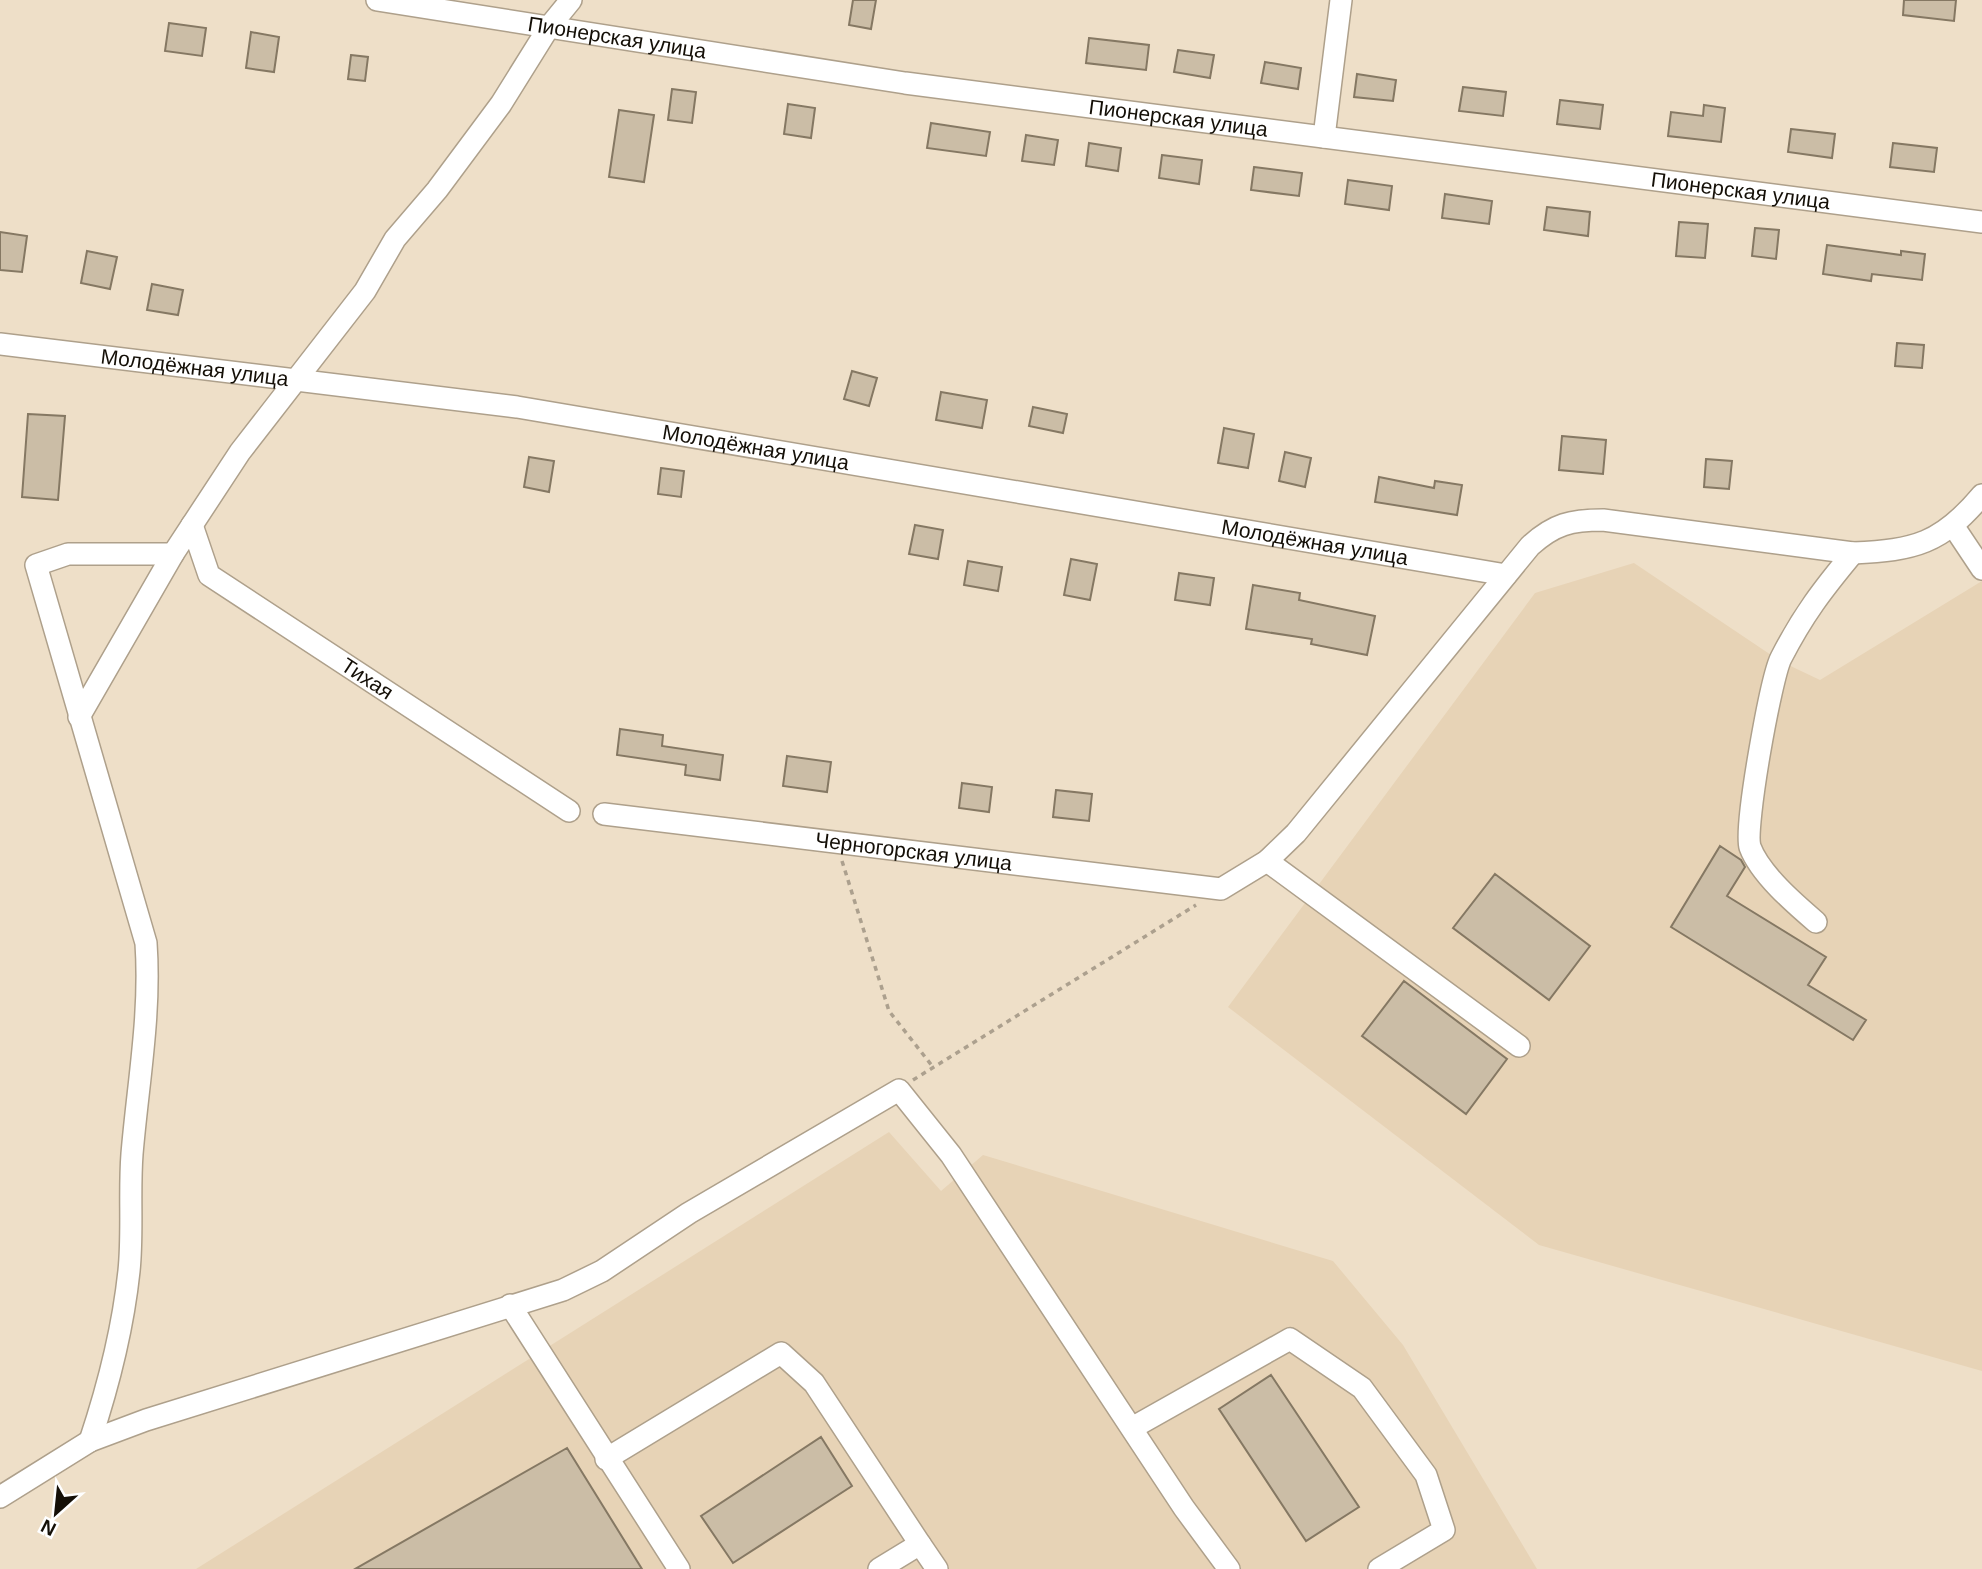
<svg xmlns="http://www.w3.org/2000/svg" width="1982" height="1569" font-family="Arial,sans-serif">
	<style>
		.built { fill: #e7d3b6 }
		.building { fill: #cbbda6; stroke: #857863; stroke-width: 2 }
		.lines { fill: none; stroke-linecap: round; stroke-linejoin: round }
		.minor-casing { stroke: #aea08b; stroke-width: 24 }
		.path { stroke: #aca08e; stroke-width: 3.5; stroke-dasharray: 5 5; stroke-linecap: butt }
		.minor { stroke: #fff; stroke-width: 21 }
		.labels { text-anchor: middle; stroke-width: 5; stroke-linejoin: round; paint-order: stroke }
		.street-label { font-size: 21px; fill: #140f07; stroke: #fff }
	</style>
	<rect width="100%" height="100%" fill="#eedfc8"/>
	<path class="built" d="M1634 563 1780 661 1820 680 1982 581V1371L1539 1245 1228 1007 1535 593Z
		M889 1132 941 1191 983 1155 1333 1261 1403 1345 1537 1569H196Z"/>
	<path class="building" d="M853 0H876L871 29 849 25Z
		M1904 0H1956L1954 21 1903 15Z
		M169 23 206 28 202 56 165 51Z
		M251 32 279 37 274 72 246 68Z
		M1089 38 1149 45 1146 70 1086 63Z
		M1178 50 1214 55 1210 78 1174 72Z
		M351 55 368 57 365 81 348 79Z
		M1265 62 1301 68 1298 89 1261 83Z
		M1357 74 1396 80 1393 101 1354 97Z
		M1463 87 1506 92 1503 116 1459 111Z
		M672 89 696 92 692 123 668 120Z
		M1560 100 1603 105 1600 129 1557 124Z
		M788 104 815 108 811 138 784 134Z
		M1704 105 1725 108 1721 142 1668 136 1671 112 1703 116Z
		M619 110 654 115 644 182 609 177Z
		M931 123 990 132 986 156 927 148Z
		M1791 129 1835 134 1832 158 1788 152Z
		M1026 135 1058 140 1054 165 1022 161Z
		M1089 143 1121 148 1118 171 1086 166Z
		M1893 143 1937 148 1934 172 1890 167Z
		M1162 155 1202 160 1199 184 1159 178Z
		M1254 167 1302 173 1299 196 1251 190Z
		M1348 180 1392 186 1389 210 1345 204Z
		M1445 194 1492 201 1489 224 1442 218Z
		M1547 207 1590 212 1588 236 1544 230Z
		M1679 222 1708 224 1705 258 1676 256Z
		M1755 228 1779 230 1776 259 1752 256Z
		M0 232 27 236 22 272 0 270Z
		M1827 245 1901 255V251L1925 254 1922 280 1872 274 1871 281 1823 274Z
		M87 251 117 257 110 289 81 283Z
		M152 284 183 290 178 315 147 310Z
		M1897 343 1924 345 1922 368 1895 366Z
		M852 371 877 378 869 406 844 399Z
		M941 392 987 400 982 428 936 420Z
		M1033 407 1067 414 1063 433 1029 426Z
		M28 414 65 416 58 500 22 497Z
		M1224 428 1254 434 1248 468 1218 463Z
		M1562 436 1606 440 1603 474 1559 470Z
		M1285 452 1311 458 1305 487 1279 481Z
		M529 457 554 461 549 492 524 487Z
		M1706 459 1732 461 1729 489 1704 487Z
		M661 468 684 471 681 497 658 494Z
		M1379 477 1434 488 1435 481 1462 485 1457 515 1375 502Z
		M915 525 943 530 938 559 909 554Z
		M1071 559 1097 564 1090 600 1064 595Z
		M968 561 1002 567 998 591 964 585Z
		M1179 573 1214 578 1210 605 1175 600Z
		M1253 585 1300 593 1299 600 1375 616 1367 655 1311 644 1312 639 1246 629Z
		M620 729 663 735 662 746 723 755 720 780 685 775 686 765 617 755Z
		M787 756 831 762 827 792 783 786Z
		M962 783 992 787 989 812 959 808Z
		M1056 790 1092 794 1089 821 1053 817Z
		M1720 846 1741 860 1745 867 1727 896 1826 957 1808 985 1866 1020 1853 1040 1671 927Z
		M1495 874 1590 946 1549 1000 1453 928Z
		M1404 981 1507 1059 1466 1114 1362 1036Z
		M1271 1375 1359 1507 1306 1541 1219 1409Z
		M821 1437 852 1486 733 1563 701 1516Z
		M567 1448 642 1569H355Z"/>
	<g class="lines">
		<defs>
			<g id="minor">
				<path id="s1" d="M377 0 905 83 1982 222"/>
				<path d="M1324 137 1341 0"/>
				<path id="s2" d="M0 344 517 407 1506 575"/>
				<path id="s3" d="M192 525 209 575 569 811"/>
				<path d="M1954 527 1982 569"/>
				<path d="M79 717 173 554 240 452 365 291 395 239 437 190 501 104 549 27 571 0"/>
				<path id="s4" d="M604 814 1221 889 1267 861 1296 833 1530 546C1554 524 1571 520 1603 520L1853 553C1915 550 1941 544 1982 495"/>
				<path d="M1267 861 1519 1046"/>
				<path d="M1816 922C1795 904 1760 874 1750 847 1744 827 1771 678 1781 658 1803 615 1823 589 1853 553"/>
				<path d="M510 1305 679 1569"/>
				<path d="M1132 1428 1290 1339 1362 1388 1426 1475 1444 1530 1379 1569"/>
				<path d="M90 1441C108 1387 123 1328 129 1271 133 1232 129 1193 132 1154 138 1083 151 1014 146 943L36 565 68 554H173"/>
				<path d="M606 1459 781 1353 814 1383 920 1544 879 1569"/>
				<path d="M0 1497 90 1441 146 1420 563 1290 602 1271 689 1213 899 1090 951 1155 1184 1508 1229 1569"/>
				<path d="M920 1544 937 1569"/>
			</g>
		</defs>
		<use href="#minor" class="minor-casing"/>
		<path class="path" d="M842 861 889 1011 933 1067
			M913 1080 1196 905"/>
		<use href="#minor" class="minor"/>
	</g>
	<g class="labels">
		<g class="street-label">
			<text dy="7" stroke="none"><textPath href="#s1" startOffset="243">Пионерская улица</textPath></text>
			<text dy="7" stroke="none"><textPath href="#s1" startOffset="810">Пионерская улица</textPath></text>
			<text dy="7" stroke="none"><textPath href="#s1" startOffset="1377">Пионерская улица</textPath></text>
			<text dy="7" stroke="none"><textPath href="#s2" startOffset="196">Молодёжная улица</textPath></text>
			<text dy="7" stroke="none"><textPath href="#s2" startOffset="763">Молодёжная улица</textPath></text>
			<text dy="7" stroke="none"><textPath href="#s2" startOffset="1330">Молодёжная улица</textPath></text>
			<text dy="7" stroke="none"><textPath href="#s3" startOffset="242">Тихая</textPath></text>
			<text dy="7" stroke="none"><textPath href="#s4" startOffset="312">Черногорская улица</textPath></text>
		</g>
	</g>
	<g transform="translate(56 1513) rotate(207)" stroke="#ffffff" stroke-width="5" paint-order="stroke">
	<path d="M0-5L12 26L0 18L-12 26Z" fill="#140f07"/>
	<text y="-10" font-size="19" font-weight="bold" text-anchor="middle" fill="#140f07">N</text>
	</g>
</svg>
